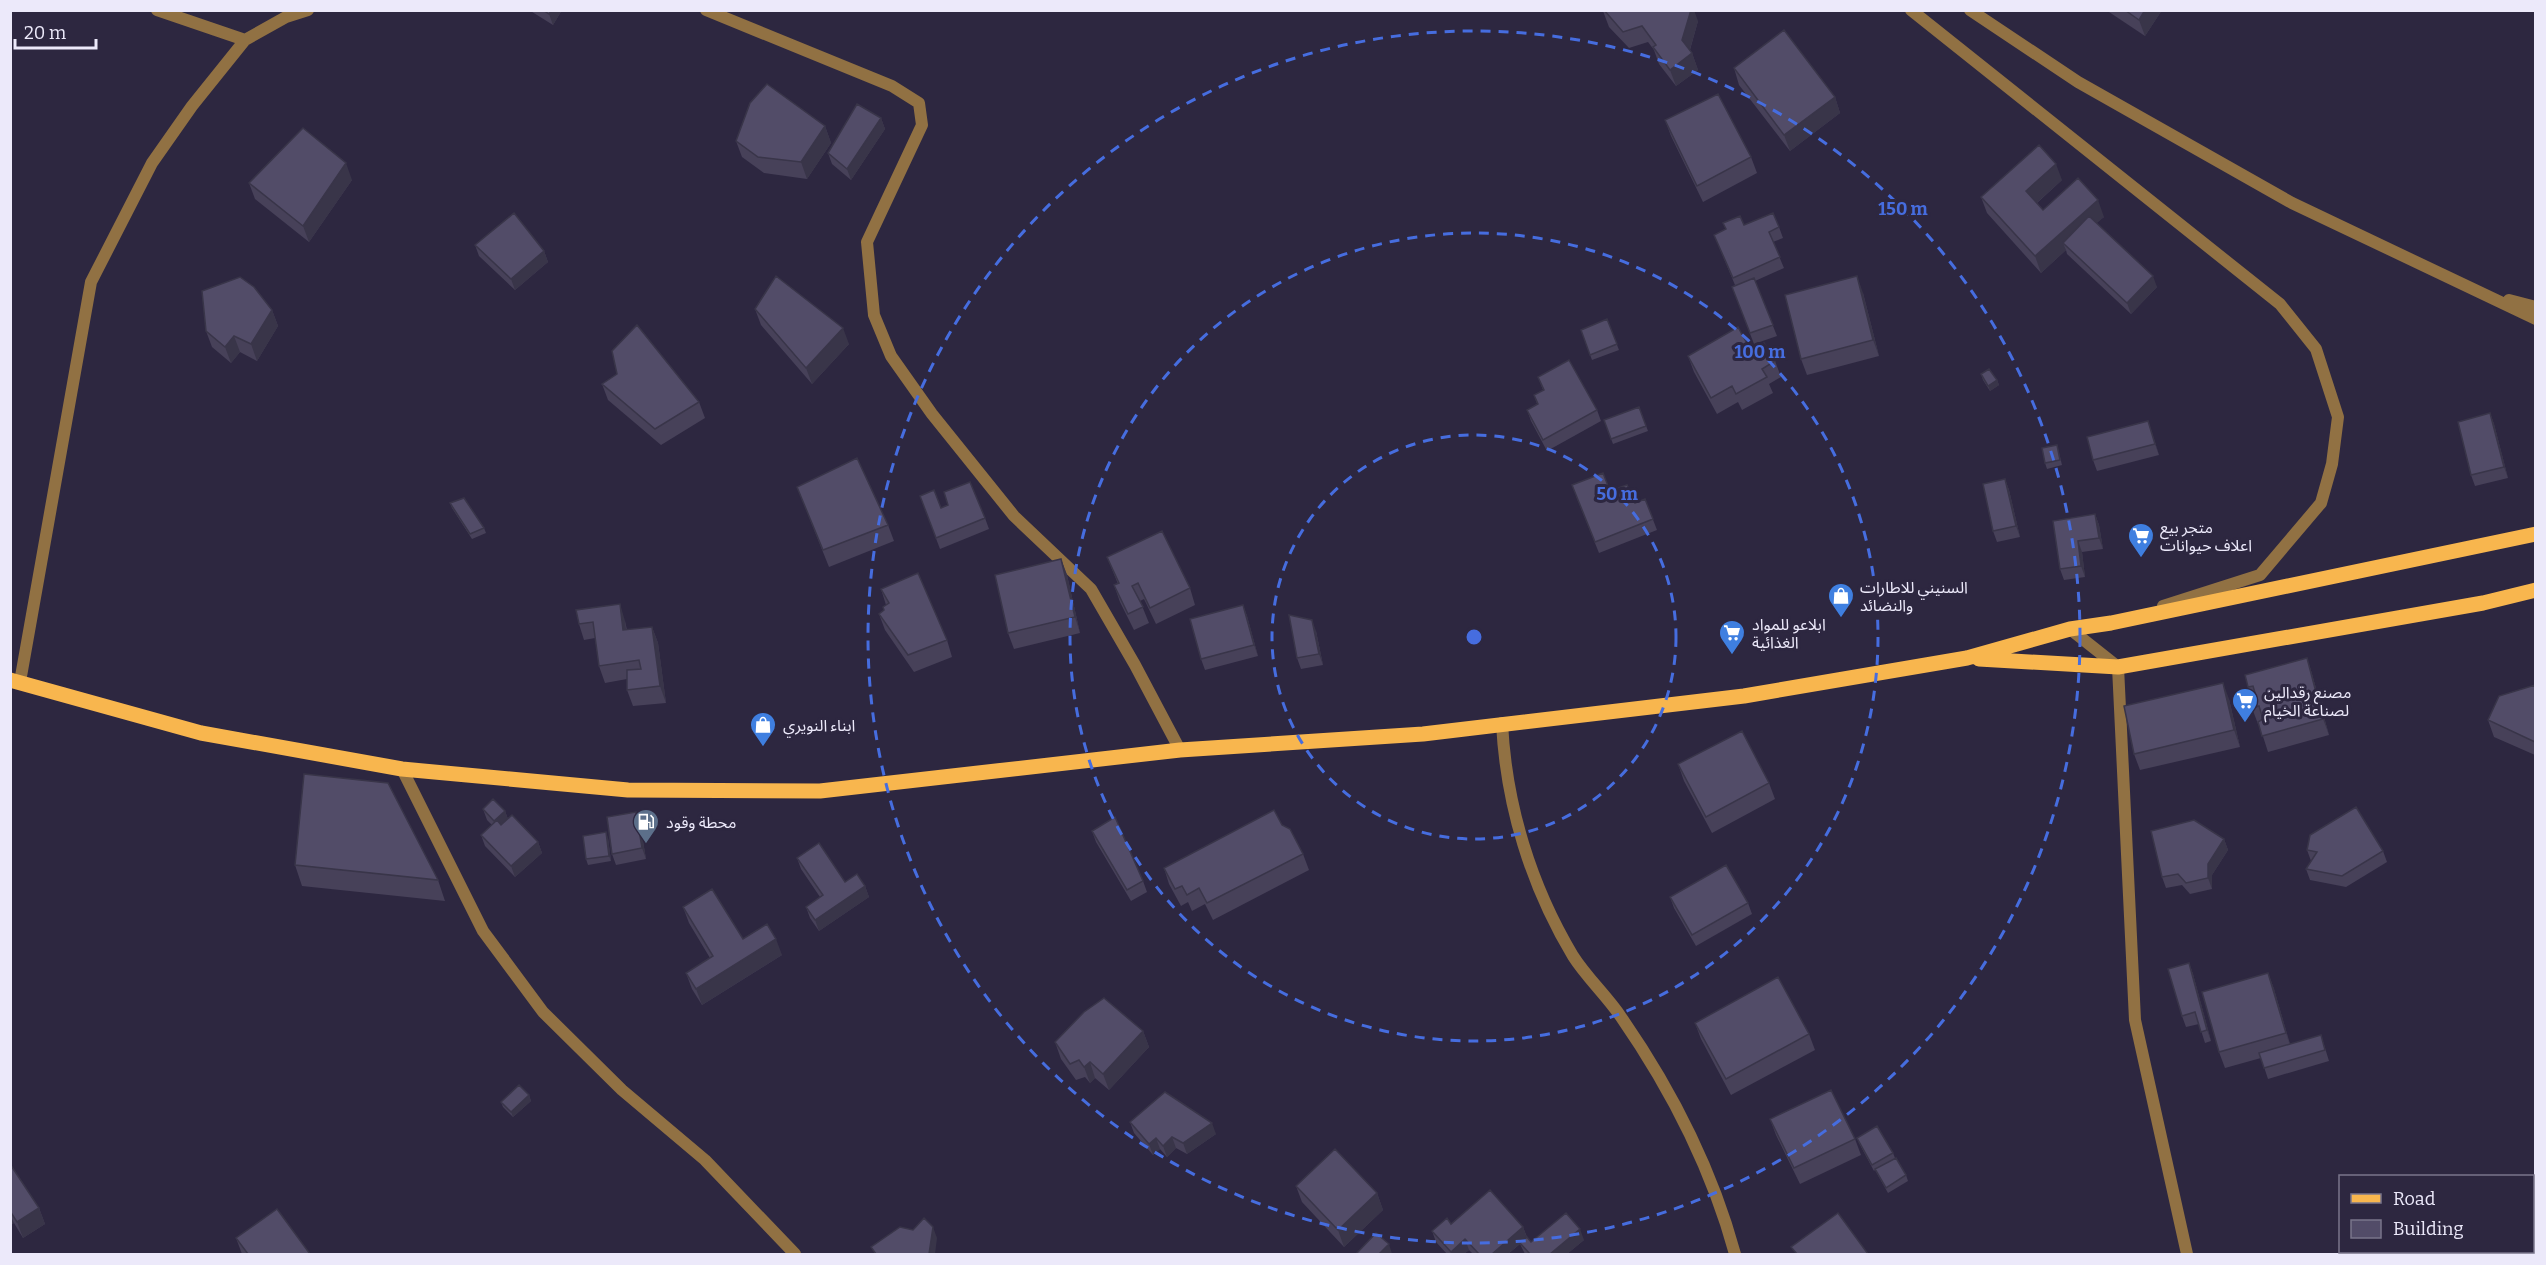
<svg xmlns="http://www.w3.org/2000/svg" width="2546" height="1265" font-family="Bitter,'Noto Sans Arabic',serif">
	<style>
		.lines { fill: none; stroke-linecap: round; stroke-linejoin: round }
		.minor { stroke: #917143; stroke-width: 12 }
		.primary { stroke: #f8b64e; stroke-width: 15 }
		.wall { fill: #474159 }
		.shaded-wall { fill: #393549 }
		.building { fill: #524c68; stroke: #393549; stroke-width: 1.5 }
		.ring { fill: none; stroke: #466ddf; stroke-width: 3; stroke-dasharray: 10 8 }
		.labels { text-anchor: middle; stroke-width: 6; stroke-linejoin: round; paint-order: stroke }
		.poi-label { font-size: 16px; fill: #ece9fa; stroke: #2d2740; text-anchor: start }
		.centre { fill: #466ddf; stroke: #2d2740; stroke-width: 3 }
		.ring-label { font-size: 18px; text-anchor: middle; font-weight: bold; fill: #466ddf; stroke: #2d2740; stroke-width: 6; stroke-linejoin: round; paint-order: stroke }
	</style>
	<rect width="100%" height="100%" fill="#2d2740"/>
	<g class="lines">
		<path class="minor" d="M157 10 245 40
			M706 10 892 86 919 103 922 125 867 242 874 315 891 356 932 414 1014 516 1091 589 1135 665 1180 750
			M1911 10 2280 304 2316 349 2338 417 2332 464 2321 503 2260 575 2163 606
			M1970 10 2078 82 2292 203 2536 319
			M2509 300 2536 307
			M2070 629 2118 667 2135 1020 2187 1254
			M20 682 91 282 152 163 192 106 245 40 286 17 308 10
			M1502 723C1506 805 1531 886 1573 956 1587 978 1607 996 1621 1017 1671 1089 1712 1170 1735 1254
			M402 769 483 931 543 1012 622 1090 705 1160 795 1254"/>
		<path class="primary" d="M1979 659 2118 667 2483 603 2536 590
			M10 680 201 733 402 769 628 790 820 791 1180 750 1423 734 1744 696 1967 658 2070 629 2111 623 2536 534"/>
	</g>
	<path class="wall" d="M529 10H562L553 25Z
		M2106 10H2162L2145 36Z
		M1603 11 1698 21 1690 50 1692 53 1698 70 1676 86 1659 64 1654 50 1648 42 1629 48 1609 27Z
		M1734 68 1835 97 1840 113 1790 151 1739 85Z
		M881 118 885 129 851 180 832 164 828 153Z
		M1665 120 1751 157 1757 173 1703 202 1671 136Z
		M825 126 831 143 807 179 764 173 742 157 736 141Z
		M352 180 309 242 255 199 249 183Z
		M2062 180 2037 203 2043 210 2104 217 2096 223 2157 287 2131 314 2067 254 2066 250 2041 273 1987 213 1981 197Z
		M1723 223 1779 227 1783 238 1773 242 1784 268 1755 281 1777 336 1754 344 1732 287 1735 285 1714 235 1726 230Z
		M475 245 544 251 548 262 515 290 479 256Z
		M1863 293 1879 356 1807 375 1801 359Z
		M755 309 849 344 812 384 761 325Z
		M272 310 278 326 257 361 240 352 231 363 212 347 206 331Z
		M1607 319 1619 350 1592 360 1581 330Z
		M1751 351 1775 361 1781 377 1769 384 1773 393 1742 410 1738 402 1717 414 1694 372 1688 356Z
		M1981 374 1997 380 1999 385 1990 391 1983 380Z
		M1538 377 1597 410 1601 421 1547 451 1531 421 1527 410 1537 404 1534 395 1543 390Z
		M602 384 699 402 705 418 661 445 608 400Z
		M1639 407 1648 431 1613 444 1604 420Z
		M2490 413 2494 424 2508 478 2475 486 2471 475Z
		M2148 421 2159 455 2097 471 2093 460Z
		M2057 445 2062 465 2047 469 2045 463Z
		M2005 479 2009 490 2020 537 1997 542 1993 531Z
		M797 487 888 525 894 541 829 567Z
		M1610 491 1635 503 1645 499 1657 530 1599 553 1576 496Z
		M920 496 941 508 985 518 989 529 940 549Z
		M450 503 484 528 486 533 472 539 452 508Z
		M2095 514 2099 525 2103 549 2082 552 2085 577 2064 580 2060 569Z
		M1107 557 1190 588 1195 605 1156 624 1144 599 1140 601 1149 623 1134 630 1120 602 1114 585 1118 584Z
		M1061 559 1067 575 1080 633 1014 649 1008 633Z
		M881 589 947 640 952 657 914 672 885 630 879 614 884 610 886 605Z
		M1243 605 1247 616 1258 656 1205 670 1201 659Z
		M576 610 625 621 627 630 652 627 658 643 666 703 633 706 627 690V679L605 683 599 666 595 638 584 640 579 624Z
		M1316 631 1323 665 1301 669 1297 658Z
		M2307 658 2312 674 2329 735 2268 752 2259 724H2258L2252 708V697L2248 687Z
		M2535 685V755L2494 737 2488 720Z
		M2229 699 2240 747 2140 770 2134 754Z
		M1678 764 1769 783 1775 799 1712 833 1684 781Z
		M483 809 505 811 508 819 538 842 542 853 515 877 485 846 481 835 492 825 487 820Z
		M640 823 646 859 616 865 612 854Z
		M1282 825 1303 854 1309 870 1213 920 1205 904 1192 911 1188 902 1181 906 1169 884 1164 868Z
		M1092 831 1143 881 1147 892 1131 901 1096 842Z
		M608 838 611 861 588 865 586 859Z
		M2224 839 2228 850 2212 875V889L2190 894 2182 885 2166 888 2162 877Z
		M2307 850 2383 851 2387 862 2346 887 2310 880 2306 869 2311 861Z
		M797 858 845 882 865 886 869 897 819 931 810 918 806 907 820 897 801 869Z
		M295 865 438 880 445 901 302 886Z
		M1670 897 1748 903 1752 914 1696 946 1674 908Z
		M683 907 743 939 782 955 702 1005 692 989 686 973 710 958 689 923Z
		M2189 963 2193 974 2211 1041 2205 1043 2199 1024 2186 1027 2182 1016Z
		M2268 973 2274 989 2290 1044 2321 1035 2329 1061 2268 1079 2261 1058 2225 1068 2219 1052Z
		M1695 1023 1809 1034 1815 1050 1731 1095 1701 1039Z
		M1143 1031 1149 1047 1109 1090 1095 1078 1090 1083 1085 1077 1076 1080 1061 1059 1055 1042Z
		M529 1095 531 1101 513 1117 503 1107 501 1102Z
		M1770 1119 1855 1139 1861 1155 1800 1184 1776 1135Z
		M1130 1122 1216 1134 1187 1154 1176 1148 1167 1157 1160 1149 1153 1155 1134 1133Z
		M1857 1138 1893 1153 1895 1158 1906 1175 1908 1181 1888 1193 1875 1170 1874 1171 1859 1143Z
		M10 1164 39 1208 45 1224 23 1238 14 1223 10 1225Z
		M1296 1186 1377 1193 1383 1210 1344 1247 1302 1202Z
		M1451 1224 1523 1227 1527 1237 1531 1242 1584 1240 1567 1254H1525L1520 1244 1508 1254H1473L1469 1250 1464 1254H1447L1436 1242 1432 1231Z
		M236 1238 310 1254H242Z"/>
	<path class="shaded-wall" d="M552 10H562L553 25 549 14Z
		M1691 10H1694L1698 21 1688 56 1682 40Z
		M2145 10H2162L2145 36 2139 20Z
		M1692 53 1698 70 1676 86 1670 70Z
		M1835 97 1840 113 1790 151 1784 135Z
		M881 118 885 129 851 180 847 169Z
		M825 126 831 143 807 179 801 162Z
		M346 163 352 180 309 242 303 226Z
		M2056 164 2062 180 2032 207 2026 191Z
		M2098 200 2104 217 2068 248 2063 243 2066 250 2041 273 2035 256Z
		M544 251 548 262 515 290 511 279Z
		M1857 276 1863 293 1879 356 1873 340Z
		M2153 276 2157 287 2131 314 2127 303Z
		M272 310 278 326 257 361 251 344Z
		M843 328 849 344 812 384 806 368Z
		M234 336 240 352 231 363 225 347Z
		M1997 380 1999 385 1990 391 1988 386Z
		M2490 413 2494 424 2508 478 2504 467Z
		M2148 421 2152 432 2159 455 2155 444Z
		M2005 479 2009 490 2020 537 2016 526Z
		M2095 514 2099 525 2103 549 2099 538Z
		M2078 541 2082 552 2085 577 2081 566Z
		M1061 559 1067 575 1080 633 1075 617Z
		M620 604 625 621 628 646 623 630Z
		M1243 605 1247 616 1258 656 1254 645Z
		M1312 620 1316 631 1323 665 1319 654Z
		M652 627 658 643 666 703 660 686Z
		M2307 658 2312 674 2329 735 2323 719Z
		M2223 683 2229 699 2240 747 2234 730Z
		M505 811 509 822 498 832 494 821Z
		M636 812 640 823 646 859 642 848Z
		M606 832 608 838 611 861 609 856Z
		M2224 839 2228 850 2212 875V889L2208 878V864Z
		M538 842 542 853 515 877 511 866Z
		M865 886 869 897 819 931 815 920Z
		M776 939 782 955 702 1005 696 989Z
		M2189 963 2193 974 2211 1041 2207 1030Z
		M2268 973 2274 989 2291 1049 2286 1033Z
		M1143 1031 1149 1047 1109 1090 1103 1074Z
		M1090 1062 1095 1078 1090 1083 1084 1067Z
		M529 1095 531 1101 513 1117 511 1112Z
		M1212 1123 1216 1134 1187 1154 1183 1143Z
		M1172 1137 1176 1148 1167 1157 1163 1146Z
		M1156 1138 1160 1149 1153 1155 1149 1144Z
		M1377 1193 1383 1210 1344 1247 1338 1230Z
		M39 1208 45 1224 23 1238 17 1222Z
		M10 1215 14 1223 10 1225Z
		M933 1227 937 1238 935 1254H929Z
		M1523 1227 1527 1238 1508 1254H1492Z
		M1580 1229 1584 1240 1567 1254H1550Z
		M1465 1239 1469 1250 1464 1254H1452L1451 1252Z
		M1389 1244 1392 1254H1379Z"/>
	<path class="building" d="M543 10H552L549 14Z
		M1604 10H1691L1682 40 1692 53 1670 70 1653 47 1656 45 1642 26 1623 32Z
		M2125 10H2145L2139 20Z
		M1784 30 1835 97 1784 135 1734 68Z
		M767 84 825 126 801 162 758 157 736 141 750 103Z
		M1718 94 1751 157 1697 186 1665 120Z
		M857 104 881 118 847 169 828 153Z
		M303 128 346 163 303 226 249 183Z
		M2039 145 2056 164 2026 191 2043 210 2078 178 2098 200 2035 256 1981 197Z
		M514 213 544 251 511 279 475 245Z
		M1773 213 1779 227 1769 232 1780 257 1733 278 1714 235 1726 229 1723 223 1740 216 1744 225Z
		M2089 216 2153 276 2127 303 2063 243Z
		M776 276 843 328 806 368 755 309Z
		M1857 276 1873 340 1801 359 1785 295Z
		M240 277 254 287 272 310 251 344 234 336 225 347 206 331 202 291Z
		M1754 278 1773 325 1750 333 1732 287Z
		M1607 319 1617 344 1590 355 1581 330Z
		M637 325 699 402 655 429 602 384 617 374 612 351Z
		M1738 327 1751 351 1764 343 1775 361 1762 369 1767 377 1736 394 1732 386 1711 398 1688 356Z
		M1569 360 1597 410 1543 440 1527 410 1538 404 1534 395 1544 390 1538 377Z
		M1989 369 1997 380 1988 386 1981 374Z
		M1639 407 1646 426 1611 439 1604 420Z
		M2490 413 2504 467 2471 475 2458 422Z
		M2148 421 2155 444 2093 460 2087 437Z
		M2057 445 2060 460 2045 463 2042 448Z
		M857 458 888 525 823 550 797 487Z
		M1603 473 1610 491 1627 485 1635 503 1645 499 1653 519 1595 542 1572 485Z
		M2005 479 2016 526 1993 531 1983 484Z
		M970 482 985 518 936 538 920 496 934 490 941 508 948 505 944 492Z
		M464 498 484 528 470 534 450 503Z
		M2095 514 2099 538 2078 541 2081 566 2060 569 2053 521Z
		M1162 531 1190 588 1150 608 1138 583 1132 586 1143 607 1128 614 1114 585 1119 583 1107 557Z
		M1061 559 1075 617 1008 633 995 575Z
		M918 573 947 640 908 655 879 614 884 610 883 607 889 603 881 589Z
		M620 604 623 630 652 627 660 686 627 690V670L641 669 639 660 599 666 593 622 579 624 576 610Z
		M1243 605 1254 645 1201 659 1190 619Z
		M1289 615 1312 620 1319 654 1297 658Z
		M2307 658 2323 719 2262 736 2258 722 2263 719 2259 706 2252 708 2249 698 2256 696 2253 686 2248 687 2245 675Z
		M2223 683 2234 730 2134 754 2124 706Z
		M2535 685V742L2488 720 2499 696Z
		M1742 731 1769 783 1706 817 1678 764Z
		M304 774 388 783 438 880 295 865Z
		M493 799 505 811 494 821 483 809Z
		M2356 807 2383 851 2342 876 2306 869 2317 852 2307 850 2310 835Z
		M1274 810 1282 825 1290 829 1303 854 1207 903 1199 888 1187 895 1182 886 1175 889 1164 868Z
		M636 812 642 848 612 854 607 817Z
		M512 815 538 842 511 866 481 835 497 820 501 825Z
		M1115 817 1143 881 1127 890 1092 831Z
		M2194 820 2224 839 2208 864V878L2186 883 2178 874 2162 877 2151 831Z
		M606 832 609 856 586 859 583 836Z
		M819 843 845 882 857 874 865 886 815 920 806 907 823 895 797 858Z
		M1726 865 1748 903 1692 935 1670 897Z
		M712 889 743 939 767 924 776 939 696 989 686 973 713 956 683 907Z
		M2189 963 2207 1030 2201 1032 2195 1012 2182 1016 2168 969Z
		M2268 973 2286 1033 2219 1052 2202 992Z
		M1778 977 1809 1034 1726 1079 1695 1023Z
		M1104 998 1143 1031 1103 1074 1090 1062 1084 1067 1079 1060 1070 1064 1055 1042 1084 1012Z
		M2321 1035 2325 1050 2264 1068 2259 1053Z
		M519 1085 529 1095 511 1112 501 1102Z
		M1831 1090 1855 1139 1794 1168 1770 1119Z
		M1165 1092 1212 1123 1183 1143 1172 1137 1163 1146 1156 1138 1149 1144 1130 1122Z
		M1877 1126 1893 1153 1872 1165 1857 1138Z
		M1335 1149 1377 1193 1338 1230 1296 1186Z
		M1896 1158 1906 1175 1886 1188 1875 1169Z
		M10 1164 39 1208 17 1222 10 1211Z
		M1490 1190 1523 1227 1492 1254H1479L1465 1239 1451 1252 1432 1231 1447 1218 1451 1224Z
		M277 1209 310 1254H248L236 1238Z
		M1566 1213 1580 1229 1550 1254H1530L1520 1243 1527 1237 1531 1242Z
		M1838 1213 1868 1254H1797L1791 1247Z
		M924 1218 933 1227 929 1254H876L871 1247 900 1227 913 1230Z
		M1376 1233 1389 1244 1379 1254H1356Z"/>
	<g class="ring">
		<circle cx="1474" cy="637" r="202"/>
		<circle cx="1474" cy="637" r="404"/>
		<circle cx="1474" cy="637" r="606"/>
	</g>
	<defs>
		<symbol id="supermarket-pin" viewBox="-11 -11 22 30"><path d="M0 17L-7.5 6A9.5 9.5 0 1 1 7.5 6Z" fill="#3f7fe0" stroke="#2d2740"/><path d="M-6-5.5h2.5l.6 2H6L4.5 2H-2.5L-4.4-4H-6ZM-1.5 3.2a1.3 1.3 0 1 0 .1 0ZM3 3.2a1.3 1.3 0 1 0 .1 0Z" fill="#fff"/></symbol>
		<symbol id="shop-pin" viewBox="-11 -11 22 30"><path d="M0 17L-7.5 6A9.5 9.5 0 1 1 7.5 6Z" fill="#3f7fe0" stroke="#2d2740"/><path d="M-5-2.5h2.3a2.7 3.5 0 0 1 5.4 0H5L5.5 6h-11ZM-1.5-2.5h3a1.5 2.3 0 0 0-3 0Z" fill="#fff"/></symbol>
		<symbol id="fuel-pin" viewBox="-11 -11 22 30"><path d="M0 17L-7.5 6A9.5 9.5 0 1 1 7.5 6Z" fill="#5c6f8a" stroke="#2d2740"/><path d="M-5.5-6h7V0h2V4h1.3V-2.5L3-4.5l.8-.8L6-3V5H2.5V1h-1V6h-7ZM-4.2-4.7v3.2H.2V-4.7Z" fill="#fff"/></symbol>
	</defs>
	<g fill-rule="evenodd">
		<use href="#supermarket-pin" x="2126" y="521" width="30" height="40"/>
		<use href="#shop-pin" x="1826" y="581" width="30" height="40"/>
		<use href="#supermarket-pin" x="1717" y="618" width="30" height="40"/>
		<use href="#supermarket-pin" x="2230" y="686" width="30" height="40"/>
		<use href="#shop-pin" x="748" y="710" width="30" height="40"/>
		<use href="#fuel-pin" x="631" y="807" width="30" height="40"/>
	</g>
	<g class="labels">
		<g class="poi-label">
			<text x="2160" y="533">متجر بيع<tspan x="2160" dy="18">اعلاف حيوانات</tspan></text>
			<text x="1860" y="593">السنيني للاطارات<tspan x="1860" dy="18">والنضائد</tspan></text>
			<text x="1752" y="630">ابلاعو للمواد<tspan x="1752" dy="18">الغذائية</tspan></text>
			<text x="2264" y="698">مصنع رقدالين<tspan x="2264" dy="18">لصناعة الخيام</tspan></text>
			<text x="783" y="731">ابناء النويري</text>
			<text x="666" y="828">محطة وقود</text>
		</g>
	</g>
	<circle cx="1474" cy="637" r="9" class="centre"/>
	<g class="ring-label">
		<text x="1903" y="215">150 m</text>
		<text x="1760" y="358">100 m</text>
		<text x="1617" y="500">50 m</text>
	</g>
	<rect width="2546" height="1265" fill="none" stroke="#ece9fa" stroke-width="24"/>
	<rect x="2339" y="1175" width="195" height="78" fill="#2d2740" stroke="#79758a" stroke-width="1.5"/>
	<rect x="2351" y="1194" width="30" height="9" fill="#f8b64e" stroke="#79758a" stroke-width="1.5"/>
	<text x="2393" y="1205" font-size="18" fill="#ece9fa">Road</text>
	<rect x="2351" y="1220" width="30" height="18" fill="#524c68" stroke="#79758a" stroke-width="1.5"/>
	<text x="2393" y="1235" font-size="18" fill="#ece9fa">Building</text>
	<path d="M15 39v9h81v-9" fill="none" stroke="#ece9fa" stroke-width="3"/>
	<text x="24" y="39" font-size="18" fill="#ece9fa" stroke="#2d2740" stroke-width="4.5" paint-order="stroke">20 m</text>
</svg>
